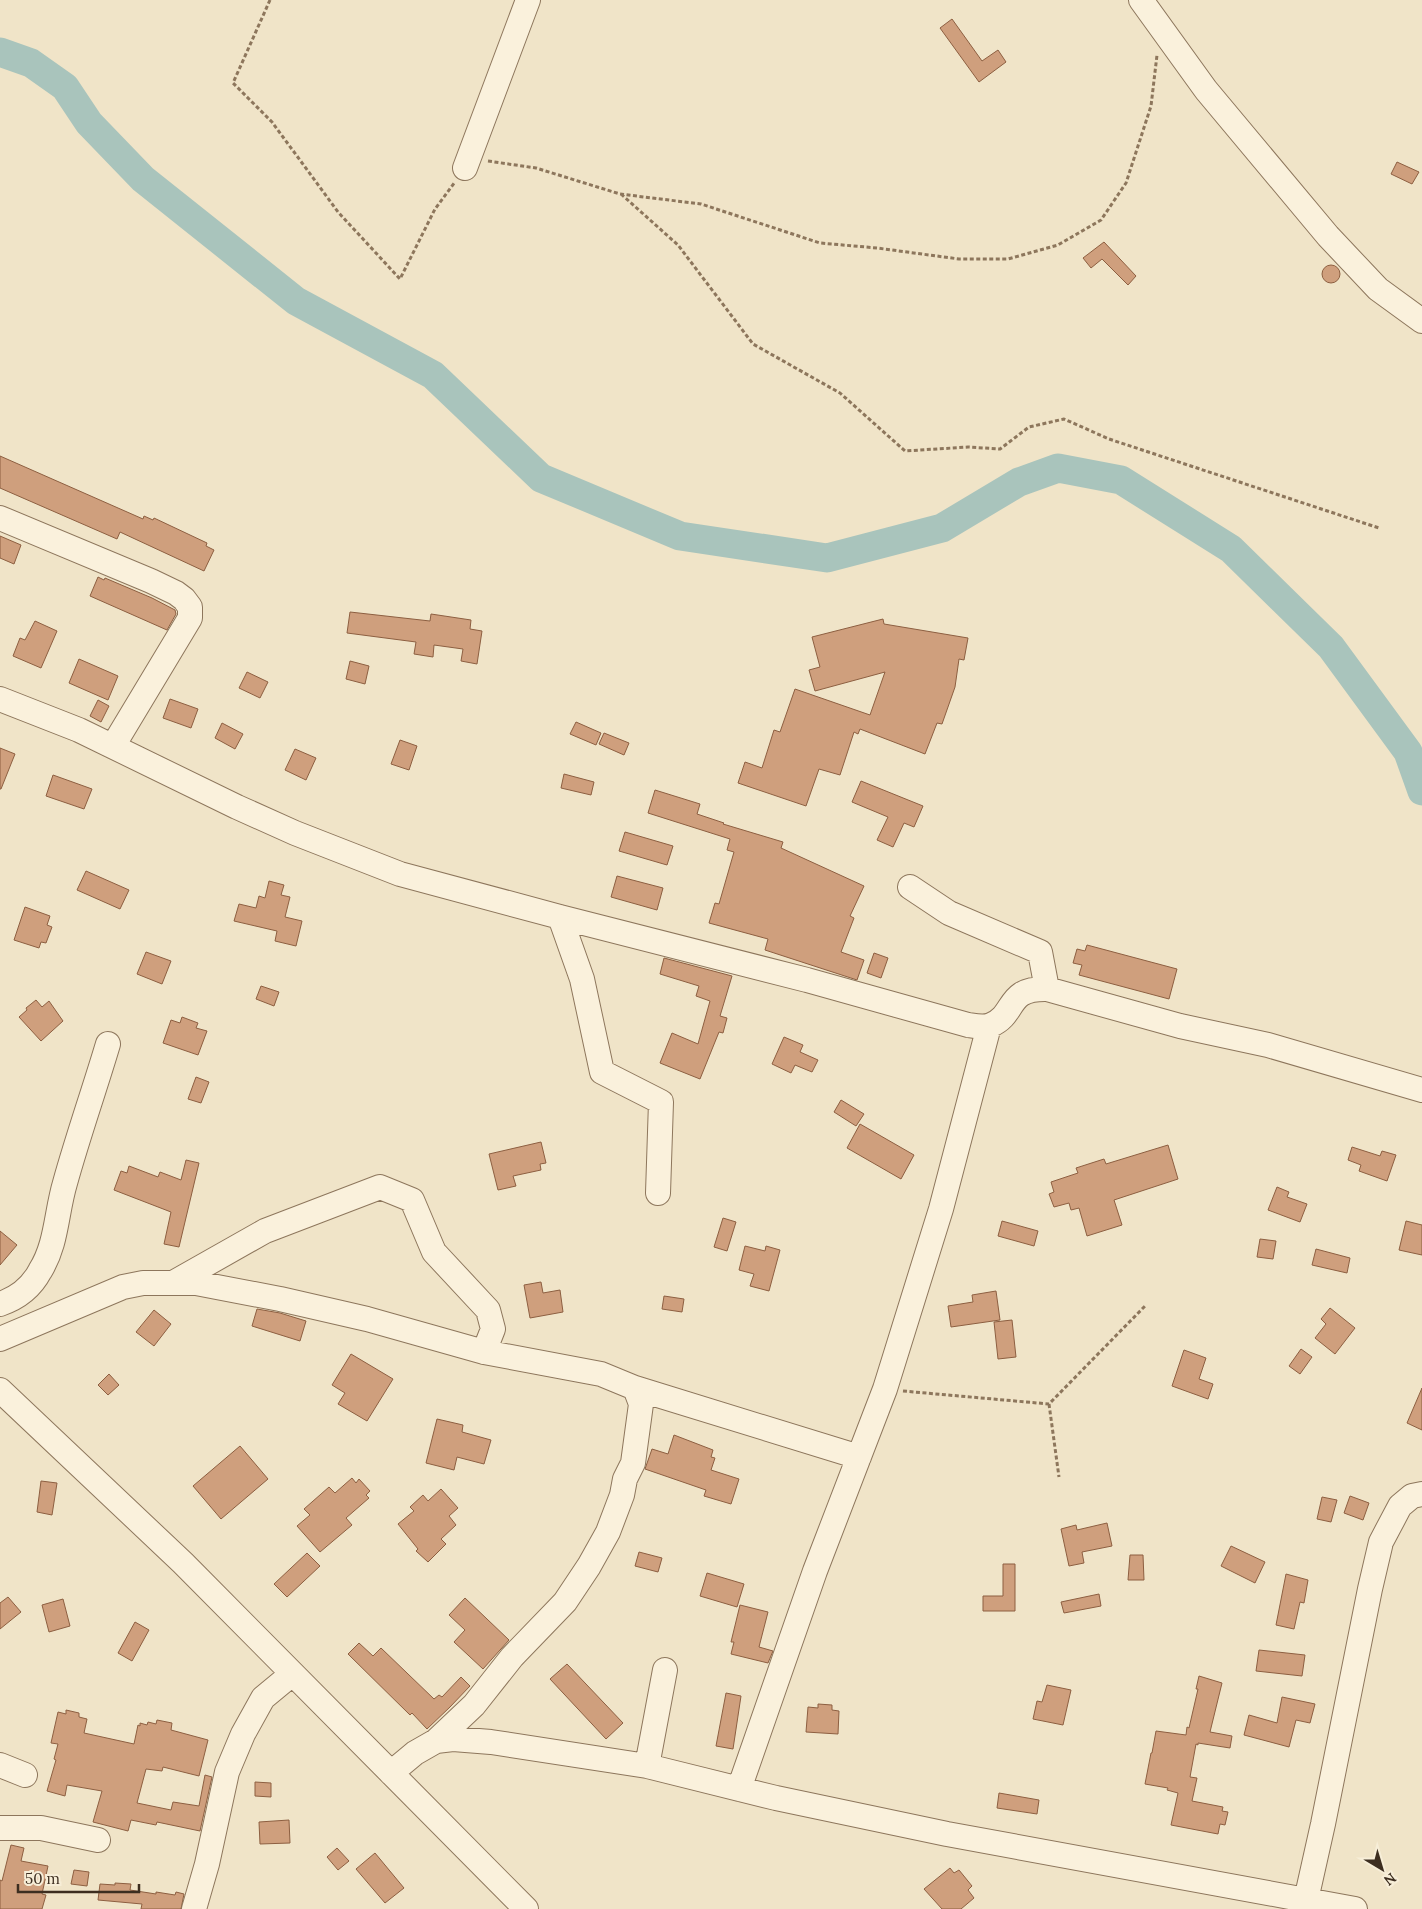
<svg xmlns="http://www.w3.org/2000/svg" width="1422" height="1909" font-family="Lora,serif">
	<style>
		.lines { fill: none; stroke-linecap: round; stroke-linejoin: round }
		.river { stroke: #a9c4bc; stroke-width: 29 }
		.building { fill: #cf9f7d; stroke: #8d5f41 }
		.minor-casing { stroke: #8d765c; stroke-width: 26 }
		.path { stroke: #8d765c; stroke-width: 3; stroke-dasharray: 4 2.5; stroke-linecap: butt }
		.minor { stroke: #faf1dc; stroke-width: 24 }
	</style>
	<rect width="100%" height="100%" fill="#f0e4c8"/>
	<g class="lines">
		<path class="river" d="M0 52 31 63 65 87 89 123 143 179 296 301 433 375 541 478 680 536 827 558 942 528 1019 482 1058 468 1121 480 1231 549 1331 647 1408 752 1422 791"/>
	</g>
	<path class="building" d="M952 19 982 61 998 50 1006 62 979 82 940 28Z
		M1397 162 1419 172 1412 184 1391 174Z
		M1104 242 1136 276 1128 285 1102 259 1091 268 1083 258Z
		M1322 274a9 9 0 1 1 18 0a9 9 0 1 1-18 0Z
		M0 456 143 519 144 516 153 520 154 518 207 543 206 546 214 550 204 571 120 532 117 539 0 488Z
		M0 536 21 545 14 564 0 558Z
		M98 577 104 580 105 578 152 598 175 610 176 614 167 630 90 596Z
		M350 612 430 621 431 614 471 620 470 629 482 631 477 664 461 661 463 649 434 645 433 657 414 654 416 642 347 633Z
		M883 619 884 624 968 638 964 660 959 659 955 687 942 724 937 723 925 754 860 729 858 734 854 732 840 775 819 769 806 806 738 783 745 762 762 768 774 730 780 732 795 689 870 715 885 672 815 691 809 670 820 667 812 637Z
		M35 621 57 631 41 668 13 656 20 638 25 640Z
		M79 659 118 676 108 700 69 683Z
		M350 661 369 666 365 684 346 679Z
		M247 672 268 682 260 698 239 688Z
		M170 699 198 709 191 728 163 718Z
		M98 700 109 706 101 722 90 716Z
		M576 722 601 733 596 745 570 734Z
		M222 723 243 734 235 749 215 738Z
		M604 733 629 743 624 755 599 744Z
		M400 740 417 746 409 770 391 764Z
		M0 748 15 754 1 789H0Z
		M295 749 316 758 306 780 285 770Z
		M564 774 594 782 591 795 561 788Z
		M53 775 92 789 84 809 46 796Z
		M861 781 923 806 914 827 904 823 893 847 877 840 888 817 852 802Z
		M655 790 700 804 697 814 724 823 723 824 783 842 781 848 864 886 850 916 854 918 841 952 864 960 857 980 765 950 768 939 709 923 715 903 719 904 734 852 727 850 730 839 648 813Z
		M625 832 673 846 667 865 619 851Z
		M86 871 129 890 120 909 77 890Z
		M617 876 663 888 657 910 611 897Z
		M269 881 284 885 281 895 290 897 285 917 302 921 296 946 275 941 277 931 234 921 239 904 256 908 259 896 265 898Z
		M25 907 50 916 47 925 52 927 46 943 41 942 39 948 14 940Z
		M1087 945 1177 969 1169 999 1079 975 1082 965 1073 963 1077 949 1085 951Z
		M146 952 171 961 162 984 137 974Z
		M874 953 888 958 881 978 867 973Z
		M664 958 732 976 720 1016 727 1018 723 1033 719 1032 700 1079 660 1063 672 1033 698 1044 710 1001 696 996 699 986 660 974Z
		M261 986 279 992 274 1006 256 999Z
		M36 1000 42 1007 49 1001 63 1021 41 1041 19 1017 27 1010 26 1008Z
		M182 1017 198 1023 196 1028 207 1031 198 1055 163 1043 171 1020 180 1023Z
		M784 1037 803 1045 800 1052 818 1060 812 1072 795 1065 791 1073 772 1064Z
		M196 1077 209 1082 201 1103 188 1099Z
		M841 1100 864 1114 856 1126 834 1112Z
		M860 1124 914 1155 901 1179 847 1148Z
		M541 1142 546 1163 540 1164 541 1170 513 1176 516 1186 498 1190 489 1154Z
		M1168 1145 1178 1179 1114 1200 1122 1225 1087 1236 1079 1208 1071 1210 1069 1203 1054 1207 1049 1194 1054 1192 1051 1182 1078 1173 1076 1168 1104 1159 1106 1164Z
		M1352 1147 1380 1156 1382 1151 1396 1155 1387 1181 1359 1171 1361 1165 1348 1160Z
		M186 1160 199 1163 179 1247 164 1244 171 1212 114 1190 121 1171 127 1173 129 1166 158 1177 160 1172 181 1180Z
		M1277 1187 1289 1192 1287 1197 1307 1204 1300 1222 1268 1210Z
		M723 1218 736 1222 727 1251 714 1247Z
		M1002 1221 1038 1231 1034 1246 998 1236Z
		M1406 1221 1422 1225V1255L1399 1250Z
		M0 1231 17 1245 0 1265Z
		M1260 1239 1276 1241 1273 1259 1257 1257Z
		M745 1246 765 1251 766 1246 780 1250 769 1291 750 1286 754 1274 739 1270Z
		M1316 1249 1350 1258 1347 1273 1312 1265Z
		M541 1282 543 1293 560 1290 563 1312 530 1318 524 1285Z
		M996 1291 1000 1320 951 1327 948 1306 973 1302 972 1295Z
		M664 1296 684 1299 682 1312 662 1309Z
		M1330 1308 1355 1328 1335 1354 1315 1338 1326 1324 1321 1319Z
		M257 1309 280 1313 306 1321 300 1341 252 1326Z
		M154 1310 171 1324 154 1346 136 1332Z
		M1012 1320 1016 1357 998 1359 994 1322Z
		M1301 1349 1312 1357 1300 1374 1289 1366Z
		M1184 1350 1206 1358 1199 1379 1213 1384 1208 1399 1172 1386Z
		M351 1354 393 1379 367 1421 338 1404 345 1393 332 1385Z
		M109 1374 119 1385 108 1395 98 1385Z
		M1422 1388V1430L1407 1423Z
		M437 1419 463 1425 462 1432 491 1440 484 1464 457 1457 454 1470 426 1463Z
		M674 1435 713 1450 711 1457 715 1458 711 1470 739 1479 731 1504 704 1496 706 1490 645 1469 652 1449 668 1454Z
		M240 1446 268 1479 221 1519 193 1486Z
		M352 1478 356 1483 359 1479 370 1491 366 1495 369 1498 346 1518 352 1525 320 1552 297 1526 310 1515 304 1509 329 1487 335 1493Z
		M41 1481 57 1483 52 1515 37 1512Z
		M441 1489 458 1508 449 1516 456 1525 441 1539 446 1544 428 1562 416 1551 418 1549 398 1524 414 1511 410 1507 423 1495 428 1501Z
		M1350 1496 1369 1503 1363 1520 1344 1513Z
		M1322 1497 1337 1500 1331 1522 1317 1519Z
		M1107 1523 1112 1546 1082 1552 1084 1563 1069 1566 1061 1529 1076 1525 1077 1530Z
		M1231 1546 1265 1562 1255 1583 1221 1566Z
		M639 1552 662 1558 658 1572 635 1566Z
		M307 1553 320 1566 287 1597 274 1584Z
		M1130 1555H1143L1144 1580H1128Z
		M1003 1564H1015V1611H983V1596H1003Z
		M707 1573 744 1584 737 1607 700 1596Z
		M1286 1574 1308 1580 1304 1603 1300 1602 1294 1629 1276 1625Z
		M1099 1594 1101 1606 1064 1613 1061 1602Z
		M8 1597 21 1612 0 1629V1603Z
		M465 1598 509 1640 483 1669 454 1642 465 1630 449 1615Z
		M63 1599 70 1626 49 1632 42 1605Z
		M740 1605 768 1612 759 1647 773 1651 768 1663 731 1654 734 1642H731Z
		M135 1622 149 1630 132 1661 118 1653Z
		M359 1643 373 1656 381 1648 434 1699 439 1695 442 1697 461 1677 470 1686 450 1707 427 1729 412 1713 410 1715 348 1654Z
		M1259 1650 1305 1655 1302 1676 1256 1671Z
		M567 1664 623 1723 606 1739 550 1679Z
		M1199 1676 1222 1683 1210 1732 1232 1736 1230 1748 1198 1743V1745L1196 1744 1190 1777 1197 1778 1192 1801 1223 1807 1222 1811 1228 1812 1225 1825 1220 1824 1218 1834 1171 1825 1178 1793 1167 1790 1168 1788 1145 1784 1151 1753H1152L1156 1731 1186 1735 1187 1727 1189 1728 1198 1689H1196Z
		M1047 1685 1071 1690 1063 1725 1033 1719 1037 1701 1042 1702Z
		M726 1693 741 1696 733 1749 716 1746Z
		M1282 1697 1315 1704 1310 1723 1296 1720 1289 1747 1244 1735 1249 1715 1277 1723Z
		M818 1704 832 1705V1710L839 1711 838 1734 806 1732 808 1707 818 1708Z
		M66 1710 79 1713V1717L87 1719 84 1733 134 1744 138 1725 140 1726V1723L147 1725 148 1722 156 1724 157 1720 172 1723 171 1730 208 1740 199 1776 163 1767 162 1771 146 1769 137 1803 171 1810 173 1802 199 1806 205 1775 212 1777 200 1831 157 1822 156 1825 131 1820 128 1831 93 1822 102 1791 67 1785 65 1796 47 1791 56 1760 54 1759 58 1744 51 1743 58 1712 66 1714Z
		M255 1782 271 1783V1797L255 1796Z
		M999 1793 1039 1800 1037 1814 997 1808Z
		M289 1820 290 1843 260 1844 259 1822Z
		M11 1845 24 1848 21 1861 48 1866 42 1894 46 1895 42 1909H0V1880L2 1881Z
		M337 1848 349 1861 338 1870 327 1857Z
		M375 1853 404 1888 385 1903 356 1869Z
		M950 1868 954 1873 959 1870 972 1886 968 1890 974 1898 961 1909H942L924 1889Z
		M74 1870 89 1872 87 1886 71 1884Z
		M115 1883 131 1884 130 1890 156 1894V1892L175 1895 176 1892 184 1894 181 1909H141L142 1904 98 1900 100 1884 115 1885Z"/>
	<g class="lines">
		<defs>
			<path id="minor" d="M1141 0 1206 90 1328 236 1378 289 1422 321
				M465 168 528 0
				M0 518 151 581 176 593 184 599 190 607V618L113 746
				M0 699 79 730 237 807 295 833 400 874 560 917 807 980 968 1025C975 1026 984 1028 991 1025 1017 1014 1005 988 1047 989L1180 1026 1268 1045 1422 1090
				M910 887 949 913 1040 952 1047 989
				M560 917 582 979 602 1072 661 1102 658 1193
				M173 1283 265 1231 380 1187 412 1200 434 1252 488 1310 493 1329 484 1352
				M0 1304C18 1298 31 1288 40 1271 57 1244 56 1213 65 1183 78 1136 94 1091 108 1044
				M0 1339 123 1287 143 1283H196L280 1299 367 1319 484 1352 601 1374 635 1388 641 1404 633 1463 625 1479 622 1495 608 1532 589 1566 565 1602 512 1657 474 1705 436 1741
				M635 1388 859 1457
				M0 1390 183 1563 526 1909
				M0 1765 25 1775
				M647 1766 665 1670
				M391 1773 415 1753 436 1741 453 1739 491 1742 647 1766 776 1798 947 1834 1355 1909
				M739 1789 815 1571 885 1389 941 1209 989 1026
				M0 1828H41L98 1840
				M1306 1900 1323 1824 1370 1589 1381 1542 1400 1506 1412 1496 1422 1494
				M194 1909 207 1864 227 1772 243 1734 263 1698 292 1674"/>
		</defs>
		<use href="#minor" class="minor-casing"/>
		<path class="path" d="M270 0 233 83 272 122 338 212 400 279 435 209 455 182
			M488 161 536 168 620 194 701 204 820 243 877 248 959 259H1008L1058 245 1101 220 1126 183 1151 106 1157 55
			M621 194 678 245 753 344 840 393 905 451 968 447 1000 449 1029 427 1064 419 1109 439 1379 528
			M903 1391 1049 1404 1146 1305
			M1049 1404 1059 1477"/>
		<use href="#minor" class="minor"/>
	</g>
	<g transform="translate(1382 1869) rotate(142)" stroke="#f7eed8" stroke-width="4" paint-order="stroke">
	<path d="M0-4L9 19L0 12L-9 19Z" fill="#3d2e20"/>
	<text y="-8" font-size="14" font-weight="bold" text-anchor="middle" fill="#3d2e20">N</text>
	</g>
	<path d="M18 1884v8h121v-8" fill="none" stroke="#3d2e20" stroke-width="2.5"/>
	<text x="25" y="1884" font-size="15" fill="#3d2e20" stroke="#f7eed8" stroke-width="4" paint-order="stroke">50 m</text>
</svg>
